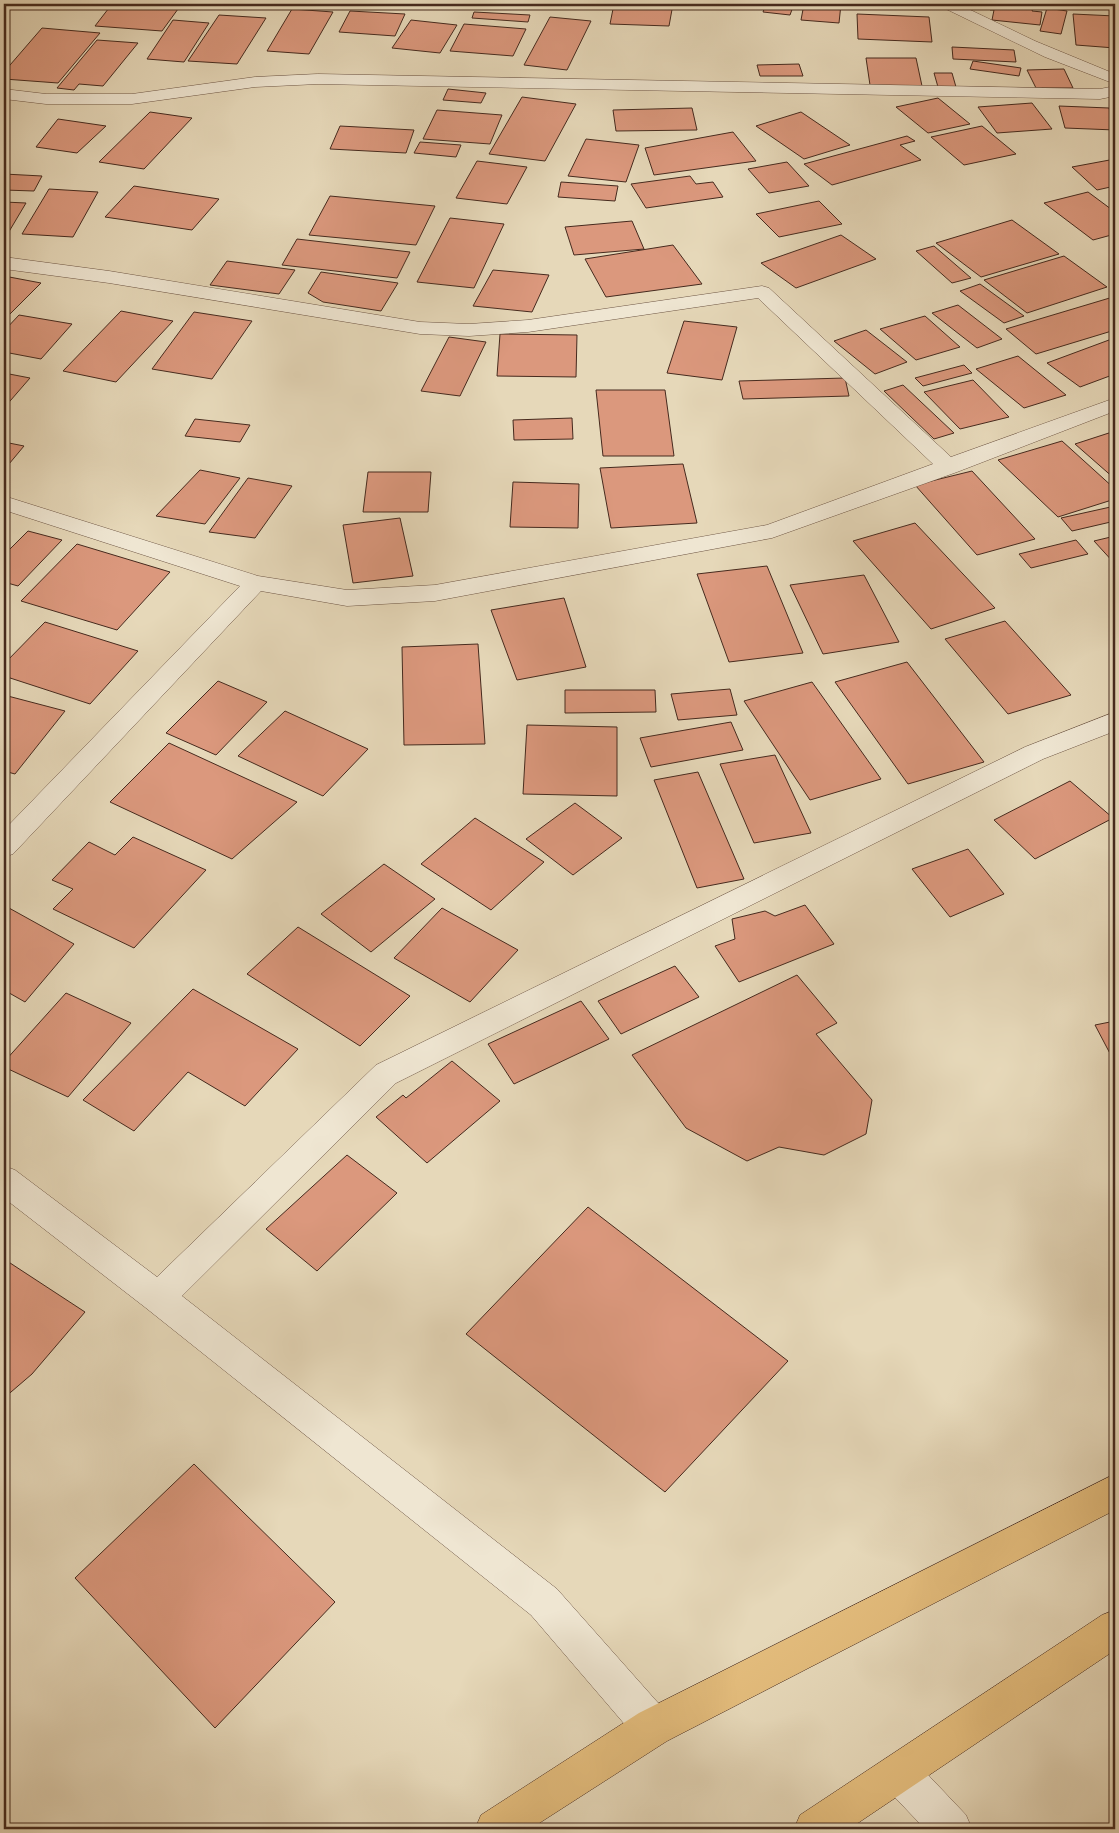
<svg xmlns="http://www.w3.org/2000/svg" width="1119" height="1833" font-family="'Old Standard TT',serif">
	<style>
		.building { fill: #db987d; stroke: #462a1e }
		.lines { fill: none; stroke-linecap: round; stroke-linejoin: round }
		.street-casing { stroke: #6e5645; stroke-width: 1 }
		.primary-casing { stroke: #462a1e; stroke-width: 1 }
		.street { fill: #efe6d2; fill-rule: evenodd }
		.primary { fill: #e3bc7c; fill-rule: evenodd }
	</style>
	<rect width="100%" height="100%" fill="#e6d8b9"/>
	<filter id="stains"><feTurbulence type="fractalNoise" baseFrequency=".004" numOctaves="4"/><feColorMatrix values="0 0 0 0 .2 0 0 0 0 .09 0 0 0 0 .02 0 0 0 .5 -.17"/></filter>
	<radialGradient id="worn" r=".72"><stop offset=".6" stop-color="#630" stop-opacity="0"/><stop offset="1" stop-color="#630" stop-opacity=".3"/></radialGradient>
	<path class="building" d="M112 4 178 9 162 31 95 26Z
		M416 4H468L465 9Z
		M492 4H532L530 7Z
		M614 4H673L669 26 610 24Z
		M766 4H794L790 15 763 12Z
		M804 4H841L839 23 801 20Z
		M991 4 1033 8 1032 11 1042 12 1040 25 992 20 994 10H990Z
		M1058 4H1115V9L1059 6Z
		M1047 8 1067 11 1061 34 1040 31Z
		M292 9 333 12 309 54 267 51Z
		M350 11 405 14 395 36 339 32Z
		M474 12 530 15 528 22 472 18Z
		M857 14 929 17 932 42 858 39Z
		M1073 14 1115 16V48L1076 45Z
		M219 15 266 18 237 64 188 61Z
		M550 17 591 21 567 70 524 65Z
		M173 20 209 23 184 62 147 59Z
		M411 20 457 25 440 53 392 48Z
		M464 24 526 29 513 56 450 51Z
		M42 28 100 33 58 83 4 79V72Z
		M97 40 138 43 103 86 79 84 74 90 57 88Z
		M952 47 1014 50 1016 62 953 59Z
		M866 58H916L922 86 870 85Z
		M973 61 1021 68 1019 76 970 69Z
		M799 64 803 76H760L757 65Z
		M1064 69 1073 88H1036L1027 70Z
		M934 73H952L956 87H938Z
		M448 89 486 93 481 103 443 100Z
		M522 97 576 104 545 161 489 154Z
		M938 98 970 124 928 133 896 107Z
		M1032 103 1052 129 997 133 978 107Z
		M1059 106 1109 108 1115 130 1065 128Z
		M692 108 697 130 616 131 613 110Z
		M437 110 502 115 490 144 423 139Z
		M150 112 192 118 144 169 99 162Z
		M801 112 850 145 804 159 756 126Z
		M58 119 106 126 77 153 36 147Z
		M340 126 414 130 406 153 330 149Z
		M982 126 1016 154 964 165 931 137Z
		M733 132 756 161 654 175 645 148Z
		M907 136 915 141 900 145 921 160 832 185 804 164Z
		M586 139 639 145 626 182 568 176Z
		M420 142 461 145 456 157 414 153Z
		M1115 159V186L1097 190 1072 167Z
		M477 161 527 167 507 204 456 198Z
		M787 162 809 186 769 193 748 169Z
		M4 174 42 176 34 191 4 190Z
		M690 176 696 184 713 182 723 197 646 208 631 184Z
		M561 182 618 186 615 201 558 197Z
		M134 186 219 199 192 230 105 217Z
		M49 189 98 192 73 237 22 234Z
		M1088 192 1115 212V234L1093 240 1044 203Z
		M330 196 435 206 416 245 309 235Z
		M819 201 842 224 779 237 756 214Z
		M4 202 26 203 4 240Z
		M450 218 504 224 474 288 417 282Z
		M1012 220 1059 254 981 277 936 243Z
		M632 221 644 249 574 255 565 227Z
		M841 235 876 259 796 288 761 263Z
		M297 239 410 252 397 278 282 265Z
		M673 245 702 284 606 297 585 259Z
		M934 246 971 278 952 283 916 251Z
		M1064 256 1107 287 1027 313 984 280Z
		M227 261 295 270 279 294 210 285Z
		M493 270 549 275 532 312 473 306Z
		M321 272 398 283 381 311 323 302 308 293Z
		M4 276 41 283 4 320Z
		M980 284 1024 316 1004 323 960 291Z
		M1113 297 1115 299V330L1036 354 1006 329Z
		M958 305 1002 339 977 348 932 313Z
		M121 311 173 321 116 382 63 371Z
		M194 312 252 321 212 379 152 369Z
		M19 315 72 324 41 359 4 352V331Z
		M925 316 960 347 916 360 880 329Z
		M684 321 737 327 722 380 667 373Z
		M866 330 907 362 875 374 834 341Z
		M500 334 577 335 576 377 497 376Z
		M449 337 486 342 460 396 421 391Z
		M1109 340 1115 344V374L1080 387 1047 363Z
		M1018 356 1066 395 1024 408 976 369Z
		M964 365 972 373 923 386 915 378Z
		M4 373 30 378 4 408Z
		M845 378 849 396 743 399 739 381Z
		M973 380 1009 417 960 429 924 392Z
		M903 385 954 433 934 439 884 391Z
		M596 390H665L674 456H603Z
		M572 418 573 439 514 440 513 420Z
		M195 419 250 425 240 442 185 436Z
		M1115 431V479L1075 444Z
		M1062 441 1115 489V499L1058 517 998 460Z
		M4 442 24 446 4 470Z
		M683 464 697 523 611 528 600 468Z
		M200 470 240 478 205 524 156 516Z
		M972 471 1035 539 977 555 915 485Z
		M368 472H431L428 512H363Z
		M248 478 292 486 255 538 209 532Z
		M513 482 579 484 578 528 510 527Z
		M1115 506V521L1072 531 1061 518Z
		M400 518 413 576 353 583 343 525Z
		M915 523 995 608 931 629 853 541Z
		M28 531 62 540 18 586 4 582V555Z
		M1115 536V564L1094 541Z
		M1076 540 1088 554 1031 568 1019 554Z
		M77 544 170 572 117 630 21 601Z
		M767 566 803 653 729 662 697 574Z
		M864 575 899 642 823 654 790 585Z
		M564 598 586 667 517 680 491 610Z
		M1005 621 1071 695 1008 714 945 639Z
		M45 622 138 651 90 704 4 676V664Z
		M478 644 485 744 404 745 402 647Z
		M907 662 984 762 908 784 835 682Z
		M218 681 267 702 216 755 166 733Z
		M812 682 881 779 810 800 744 701Z
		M730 689 737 715 678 720 671 694Z
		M565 690H655L656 712 565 713Z
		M4 695 65 711 15 774 4 771Z
		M285 711 368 749 323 796 238 756Z
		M731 722 743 750 651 767 640 738Z
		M527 725 617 727V796L523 794Z
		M169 743 297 802 232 859 110 802Z
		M775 755 811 833 754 843 720 764Z
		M698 772 744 879 697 888 654 780Z
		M1070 781 1113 818 1035 859 994 820Z
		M575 803 622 838 573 875 526 839Z
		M475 818 544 862 491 910 421 864Z
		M133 837 206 870 134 948 53 909 73 889 52 880 89 842 115 855Z
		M968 849 1004 894 950 917 912 869Z
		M384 864 435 899 371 952 321 914Z
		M805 905 834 944 739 982 715 946 735 939 732 919 765 911 775 916Z
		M9 908 74 944 25 1002 4 990V914Z
		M442 908 518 950 470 1002 394 958Z
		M298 927 410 996 360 1046 247 974Z
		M675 966 699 997 621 1034 598 1001Z
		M797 975 837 1023 816 1034 872 1100 866 1134 824 1155 779 1147 747 1161 686 1128 632 1055Z
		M193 989 298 1049 245 1106 188 1072 134 1131 83 1100Z
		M66 993 131 1023 68 1097 4 1067V1062Z
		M581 1001 609 1039 514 1084 488 1044Z
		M1115 1021V1063L1095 1025Z
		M452 1061 500 1101 427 1163 376 1117 403 1095 406 1098Z
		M347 1155 397 1193 317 1271 266 1229Z
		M588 1207 788 1361 665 1492 466 1334Z
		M4 1259 85 1312 32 1374 4 1398Z
		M194 1464 335 1602 215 1728 75 1578Z"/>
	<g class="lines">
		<defs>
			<path id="street" d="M939 4H958L1035 41 1115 74V84L1045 57 942 7Z
				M318 74 1100 89 1115 86V96L1100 99 318 84 255 87 132 104H46L4 99V89L46 94H132L255 77Z
				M4 257 109 271 420 322 469 324 528 320 762 286 769 288 951 457 1115 398V411L957 472 772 538 435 601 347 606 261 591 13 854 4 857V830L240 586 4 510V496L258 576 347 590 435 585 767 525 933 464 758 298 528 332 469 336 420 334 109 283 4 269Z
				M1115 712V731L1043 759 396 1083 182 1296 557 1589 667 1713 672 1727 667 1741 653 1746 639 1741 531 1615 146 1308 4 1198V1166L15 1170 157 1277 376 1065 1025 747Z
				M899 1753 913 1759 966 1815 972 1829H925L885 1787 879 1773 885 1759Z"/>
			<path id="primary" d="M1115 1474V1510L667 1741 530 1829H475L481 1815 639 1713Z
				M1115 1610V1650L849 1829H794L800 1815 1102 1615Z"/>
		</defs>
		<use href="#street" class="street-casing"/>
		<use href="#primary" class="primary-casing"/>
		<use href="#street" class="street"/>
		<use href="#primary" class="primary"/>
	</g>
	<rect width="1119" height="1833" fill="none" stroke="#e6d8b9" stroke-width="20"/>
	<rect x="5" y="5" width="1109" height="1823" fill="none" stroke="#462a1e" stroke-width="2.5"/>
	<rect x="10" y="10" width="1099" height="1813" fill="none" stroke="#462a1e"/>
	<rect width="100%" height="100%" filter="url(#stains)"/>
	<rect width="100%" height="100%" fill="url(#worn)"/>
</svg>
